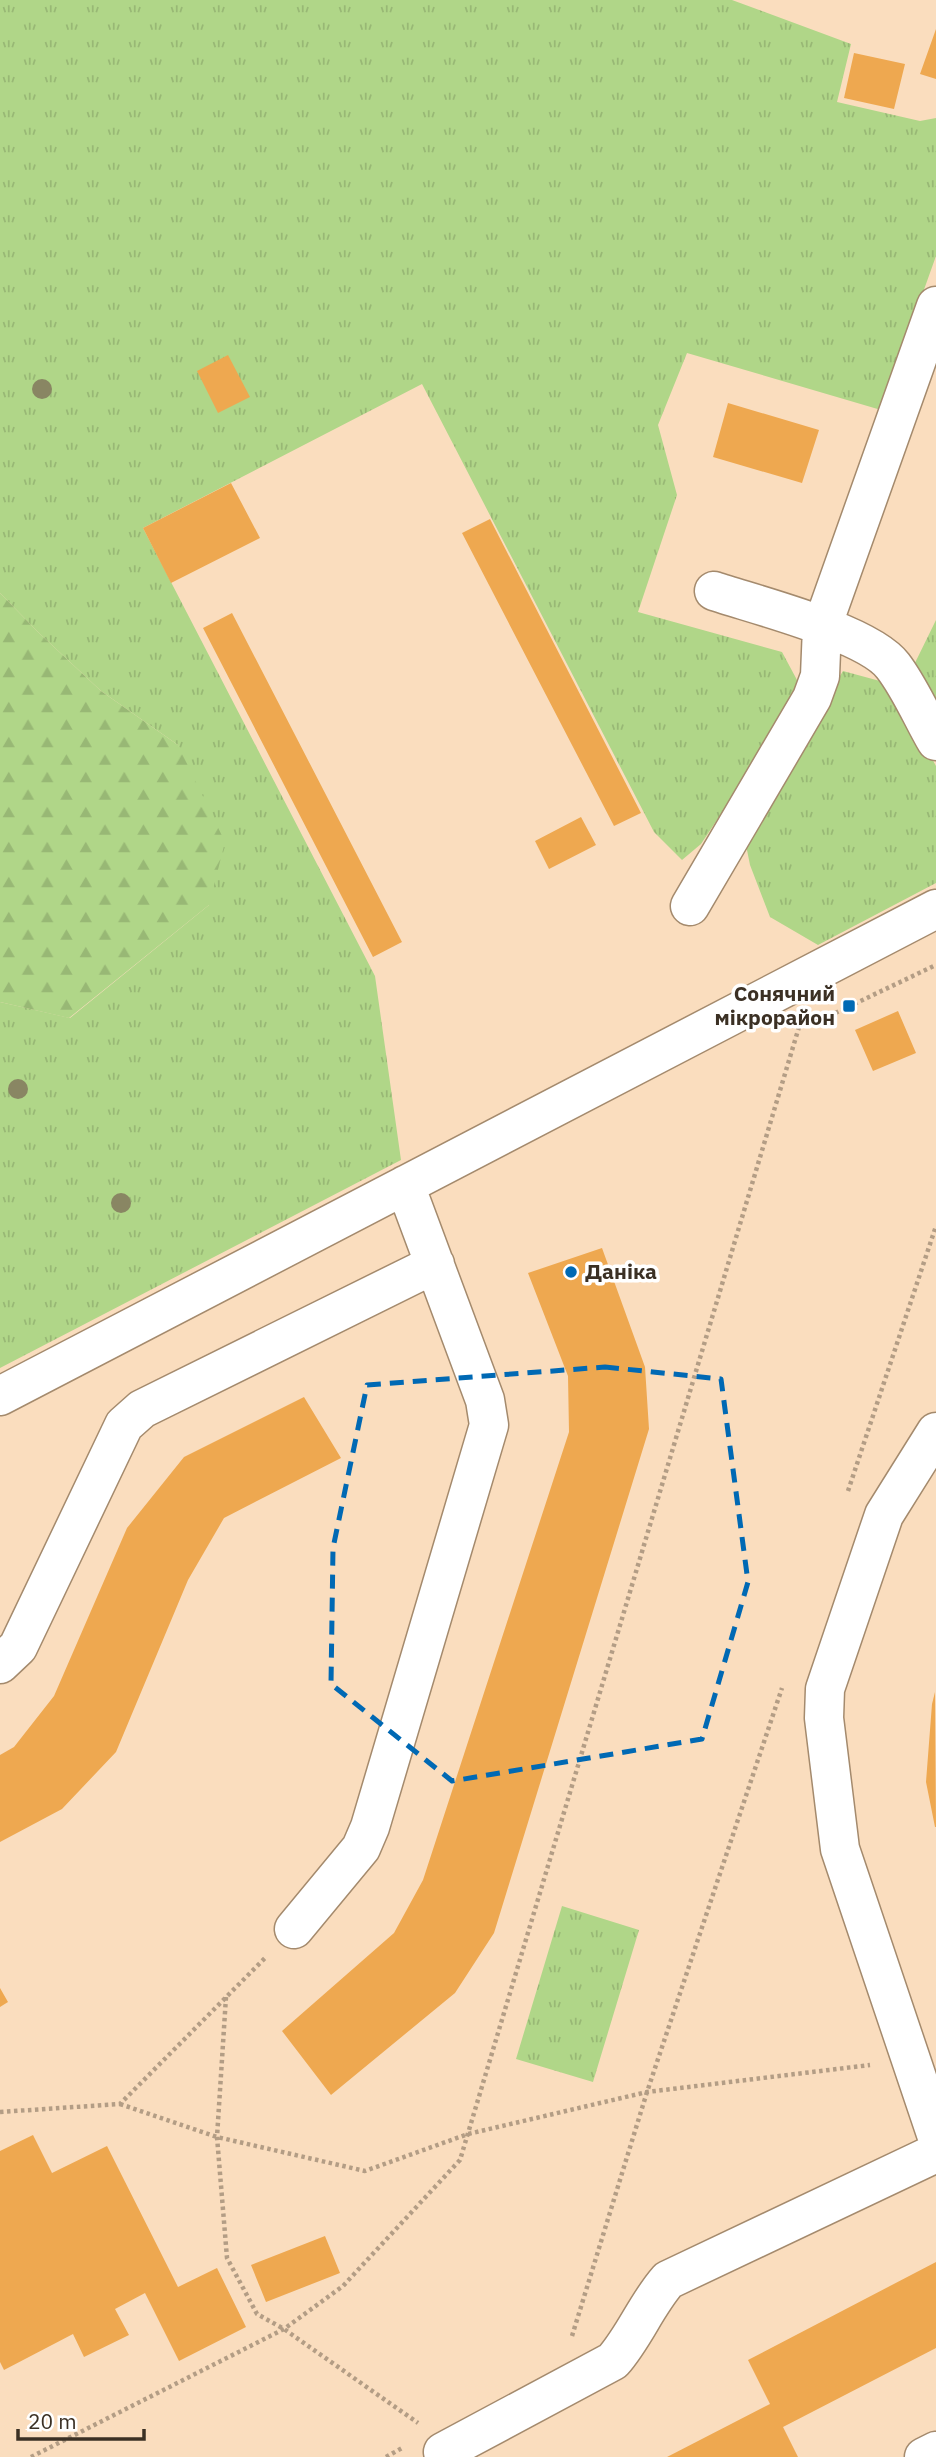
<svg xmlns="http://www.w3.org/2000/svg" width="936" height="2457" font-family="'IBM Plex Sans',sans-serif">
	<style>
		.grass { fill: url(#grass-tufts) }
		.forest { fill: url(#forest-firs) }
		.building { fill: #eea850 }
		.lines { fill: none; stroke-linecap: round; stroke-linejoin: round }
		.minor-casing { stroke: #a48a6d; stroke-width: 41 }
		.path { stroke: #b39d85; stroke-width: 4.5; stroke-dasharray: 3.5 3.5; stroke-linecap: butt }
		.minor { stroke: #fff; stroke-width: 38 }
		.tree { fill: #898663 }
		.marked { fill: none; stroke: #0069b4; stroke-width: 5; stroke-dasharray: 14 9; stroke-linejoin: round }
		.poi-dot { fill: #0069b4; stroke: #fff; stroke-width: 2.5 }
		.labels { text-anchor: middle; stroke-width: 7; stroke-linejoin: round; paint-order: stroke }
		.poi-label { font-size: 21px; font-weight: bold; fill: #3b3024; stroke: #fff; text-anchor: end }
	</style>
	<defs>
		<pattern id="grass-tufts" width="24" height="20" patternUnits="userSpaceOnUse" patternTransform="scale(1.75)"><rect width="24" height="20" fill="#b0d688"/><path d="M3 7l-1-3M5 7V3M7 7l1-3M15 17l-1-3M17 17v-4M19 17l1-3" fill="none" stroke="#98b875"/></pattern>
		<pattern id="forest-firs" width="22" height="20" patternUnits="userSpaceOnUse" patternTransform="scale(1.75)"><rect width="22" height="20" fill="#b0d688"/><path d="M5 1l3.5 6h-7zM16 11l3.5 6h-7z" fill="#98b875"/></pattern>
	</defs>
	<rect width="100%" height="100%" fill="#faddbe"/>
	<path class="grass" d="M0 0H732L851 44 837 102 920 121 936 118V256L881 410 687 353 658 425 677 495 638 612 782 652 797 680 792 707 701 844 682 860 654 832 422 384 143 528 375 976 401 1160 0 1368V1002L70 1018 209 905 178 745 101 691 38 632 0 593Z
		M936 620V710L912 669Z
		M843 671 891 684 936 766V883L818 945 770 917 750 865 744 835Z
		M562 1906 639 1930 593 2082 516 2059Z"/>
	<path class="forest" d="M0 593 38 632 101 691 178 745 225 842 209 905 69 1018 0 1002Z"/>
	<path class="building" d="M936 29V79L920 74Z
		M854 53 905 64 894 109 844 98Z
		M228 355 250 397 218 413 197 371Z
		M728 403 819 430 802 483 713 457Z
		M231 483 260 538 171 583 143 528Z
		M490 519 641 813 614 826 462 533Z
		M232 613 402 942 373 957 203 628Z
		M581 817 596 845 549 869 535 841Z
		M898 1011 916 1053 873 1071 855 1030Z
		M602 1248 645 1367 649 1429 494 1933 455 1993 331 2095 282 2031 394 1933 423 1880 569 1432 568 1376 528 1273Z
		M304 1397 341 1458 224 1518 188 1580 116 1752 62 1809 0 1842V1755L14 1747 54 1696 127 1528 184 1457Z
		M935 1692 936 1827H935L926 1782 932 1704Z
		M0 1988 8 2002 0 2007Z
		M33 2135 52 2173 107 2146 178 2287 217 2268 246 2327 179 2361 145 2293 115 2309 129 2335 84 2357 73 2334 4 2370 0 2362V2151Z
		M325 2236 340 2273 266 2302 251 2265Z
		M936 2262V2348L783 2427 798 2457H667L770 2404 748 2360Z"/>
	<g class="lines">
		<defs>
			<path id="minor" d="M714 591C756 605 868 633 893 666 910 688 922 717 936 741
				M690 906 812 698 820 676 822 627 936 306
				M0 1396 936 909
				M936 1432 884 1515 825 1689 824 1718 840 1849 936 2134
				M0 1664 18 1647 124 1425 142 1409 435 1264
				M294 1929 361 1848 370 1827 489 1425 485 1400 405 1185
				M445 2457 443 2452 613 2361C635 2336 646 2305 668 2280L936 2153
				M924 2457 936 2451"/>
		</defs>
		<use href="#minor" class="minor-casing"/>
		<path class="path" d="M810 1025 936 965
			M848 1491 936 1226
			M226 1997 217 2137 227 2258 257 2314 284 2329 418 2423
			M120 2104 217 2137 365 2171 468 2134 647 2092 870 2065
			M0 2112 120 2104 266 1957
			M572 2336 647 2092 782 1688
			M31 2457 284 2329 343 2286 460 2160 799 1027
			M386 2457 402 2448"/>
		<use href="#minor" class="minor"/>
	</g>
	<g class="tree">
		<circle cx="42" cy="389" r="10"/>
		<circle cx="18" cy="1089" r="10"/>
		<circle cx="121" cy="1203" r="10"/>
	</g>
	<path class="marked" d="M605 1367 721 1379 748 1582 702 1739 452 1781 331 1684 333 1548 367 1385Z"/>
	<g class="poi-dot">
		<rect x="842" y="999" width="14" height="14" rx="3.5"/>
		<circle cx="571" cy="1272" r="7"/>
	</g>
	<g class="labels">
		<g class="poi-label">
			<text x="835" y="1001">Сонячний<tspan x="835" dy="24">мікрорайон</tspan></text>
			<text x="585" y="1279" text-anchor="start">Даніка</text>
		</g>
	</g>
	<path d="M18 2429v10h126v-10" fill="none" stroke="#3b3024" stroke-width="3.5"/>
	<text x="28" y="2429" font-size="21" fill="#3b3024" stroke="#ffffff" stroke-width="5" paint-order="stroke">20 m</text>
</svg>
